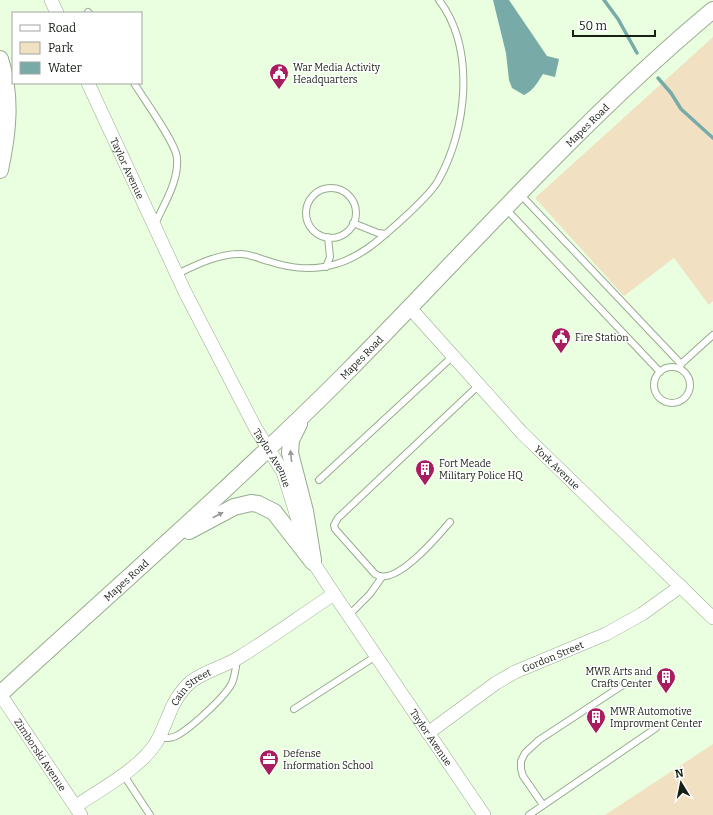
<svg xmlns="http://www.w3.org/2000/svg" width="713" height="815" font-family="Bitter,serif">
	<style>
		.green { fill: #f2e0c3 }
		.water { fill: #78aba8 }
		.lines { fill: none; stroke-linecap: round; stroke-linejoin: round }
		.stream { stroke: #78aba8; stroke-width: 3.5 }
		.service-casing { stroke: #97ac8f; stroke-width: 8 }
		.minor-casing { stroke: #97ac8f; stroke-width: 14 }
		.tertiary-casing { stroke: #97ac8f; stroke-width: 18 }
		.service { stroke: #fff; stroke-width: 6 }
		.minor { stroke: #fff; stroke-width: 13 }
		.tertiary { stroke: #fff; stroke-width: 16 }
		.oneway { fill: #979a95 }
		.labels { text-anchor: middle; stroke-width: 3; stroke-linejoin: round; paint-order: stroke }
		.poi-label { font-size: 10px; fill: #171f14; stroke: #fff; text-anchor: start }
		.street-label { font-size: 10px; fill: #171f14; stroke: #fff }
	</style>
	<rect width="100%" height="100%" fill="#e9ffdf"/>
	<path class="green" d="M713 37V301L709 305 674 258 624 296 535 198Z
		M713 744V815H605Z"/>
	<path class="water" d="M493 0H509L547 56 559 59 555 77 543 74C537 83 534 90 524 95L512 88 509 80 506 53Z"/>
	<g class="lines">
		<path class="stream" d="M604 0 618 19 637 53
			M658 78 671 93 681 109 713 138"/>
		<defs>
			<path id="service" d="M88 12 89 13
				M134 83C143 98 176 143 177 158 179 181 164 204 155 224
				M306 213a25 25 0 1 1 50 0a25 25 0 1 1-50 0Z
				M520 194 681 364
				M506 209 660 372
				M353 223 378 233 386 234
				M326 267 330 257 328 237
				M177 274C196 265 218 254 239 254 248 253 260 259 268 261 292 269 313 271 336 264 360 257 378 241 396 225 409 213 429 196 438 181 467 130 476 49 439 0
				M654 385a18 18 0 1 1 36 0a18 18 0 1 1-36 0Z
				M680 367 681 364 713 335
				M319 480 453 356
				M450 522C438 536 395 588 375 574L335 529 334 525 338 518 479 385
				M349 615 370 594 382 577
				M294 709 376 656
				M158 738C165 738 170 739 176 736 190 729 225 697 232 683 235 676 236 667 237 659
				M123 774 150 815
				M543 805 523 776 521 769V761L525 753 539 740 626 683
				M529 815 656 728"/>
			<g id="minor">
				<path d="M51 0 57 13"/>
				<path id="s1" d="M88 83 185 292 256 429 283 472 303 536"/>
				<path id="s2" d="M410 308 522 433 713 618"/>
				<path id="s3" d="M310 554 313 562 334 594 484 815"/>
				<path id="s4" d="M0 694 81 815"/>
				<path id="s5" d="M428 733 496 683 515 672 606 634 642 614 681 586"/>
				<path id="s6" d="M76 806C101 789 139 769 156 743 169 721 170 699 192 681 206 671 223 667 238 658 271 638 302 615 334 594"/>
			</g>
			<g id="tertiary">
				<path d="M0 59C12 97 8 132 0 170"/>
				<path d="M299 424 291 440 290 453 305 511 313 560"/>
				<path d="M189 531 234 507 251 503 258 504 274 512 313 562"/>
				<path id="s7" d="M0 694C116 588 235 484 346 373 467 251 581 120 713 10"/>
			</g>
		</defs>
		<use href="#service" class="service-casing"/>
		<use href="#minor" class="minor-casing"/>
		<use href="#tertiary" class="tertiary-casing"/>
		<use href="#service" class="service"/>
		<use href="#minor" class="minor"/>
		<use href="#tertiary" class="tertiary"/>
	</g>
	<defs><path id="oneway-solid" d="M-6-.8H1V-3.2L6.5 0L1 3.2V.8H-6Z"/></defs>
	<g class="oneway">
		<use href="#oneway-solid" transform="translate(291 456) rotate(-96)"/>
		<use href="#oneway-solid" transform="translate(218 515) rotate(-28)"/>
	</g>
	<defs>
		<symbol id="civic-pin" viewBox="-11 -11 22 30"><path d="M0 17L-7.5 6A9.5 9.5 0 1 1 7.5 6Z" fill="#a81d60" stroke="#fff"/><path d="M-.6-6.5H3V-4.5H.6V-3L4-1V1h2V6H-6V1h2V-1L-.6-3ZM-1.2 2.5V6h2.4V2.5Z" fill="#fff"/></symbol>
		<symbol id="building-pin" viewBox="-11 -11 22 30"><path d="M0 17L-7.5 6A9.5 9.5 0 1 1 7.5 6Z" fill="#a81d60" stroke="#fff"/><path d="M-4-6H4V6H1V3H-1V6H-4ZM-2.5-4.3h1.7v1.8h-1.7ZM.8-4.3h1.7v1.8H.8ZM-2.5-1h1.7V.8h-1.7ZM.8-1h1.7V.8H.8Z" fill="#fff"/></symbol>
		<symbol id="office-pin" viewBox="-11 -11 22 30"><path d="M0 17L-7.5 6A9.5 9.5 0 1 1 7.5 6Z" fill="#a81d60" stroke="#fff"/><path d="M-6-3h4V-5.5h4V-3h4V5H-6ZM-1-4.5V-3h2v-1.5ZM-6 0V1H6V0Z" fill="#fff"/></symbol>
	</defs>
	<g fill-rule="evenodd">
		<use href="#civic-pin" x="268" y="62" width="22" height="30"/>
		<use href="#civic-pin" x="550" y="326" width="22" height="30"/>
		<use href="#building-pin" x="414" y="458" width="22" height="30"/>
		<use href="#building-pin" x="655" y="666" width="22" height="30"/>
		<use href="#building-pin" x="585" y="706" width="22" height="30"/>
		<use href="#office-pin" x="258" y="748" width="22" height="30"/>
	</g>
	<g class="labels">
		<g class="poi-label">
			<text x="293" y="71">War Media Activity<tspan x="293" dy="12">Headquarters</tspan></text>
			<text x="575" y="341">Fire Station</text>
			<text x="439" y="467">Fort Meade<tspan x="439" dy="12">Military Police HQ</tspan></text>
			<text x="652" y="675" text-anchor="end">MWR Arts and<tspan x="652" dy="12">Crafts Center</tspan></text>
			<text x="610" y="715">MWR Automotive<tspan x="610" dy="12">Improvment Center</tspan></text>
			<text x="283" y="757">Defense<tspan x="283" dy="12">Information School</tspan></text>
		</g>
		<g class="street-label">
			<text dy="4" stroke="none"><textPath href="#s7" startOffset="818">Mapes Road</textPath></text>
			<text dy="4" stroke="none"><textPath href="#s1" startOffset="94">Taylor Avenue</textPath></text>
			<text dy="4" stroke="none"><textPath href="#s7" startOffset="494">Mapes Road</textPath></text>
			<text dy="4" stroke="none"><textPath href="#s1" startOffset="418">Taylor Avenue</textPath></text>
			<text dy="4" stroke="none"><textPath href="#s2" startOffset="217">York Avenue</textPath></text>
			<text dy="4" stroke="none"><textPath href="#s7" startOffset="170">Mapes Road</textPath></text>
			<text dy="4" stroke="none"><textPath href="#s5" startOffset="147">Gordon Street</textPath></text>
			<text dy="4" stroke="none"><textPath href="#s6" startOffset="170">Cain Street</textPath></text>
			<text dy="4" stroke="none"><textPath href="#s3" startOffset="220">Taylor Avenue</textPath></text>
			<text dy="4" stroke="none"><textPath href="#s4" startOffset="73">Zimborski Avenue</textPath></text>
		</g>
	</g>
	<rect x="12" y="12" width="130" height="72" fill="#ffffff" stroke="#a2a5a1"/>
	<rect x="20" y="25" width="20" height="6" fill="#ffffff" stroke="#a2a5a1"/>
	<text x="48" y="32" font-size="12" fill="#171f14">Road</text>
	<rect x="20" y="42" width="20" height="12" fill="#f2e0c3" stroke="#a2a5a1"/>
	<text x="48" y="52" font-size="12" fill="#171f14">Park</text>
	<rect x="20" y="62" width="20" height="12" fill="#78aba8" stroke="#a2a5a1"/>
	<text x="48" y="72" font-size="12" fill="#171f14">Water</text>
	<g transform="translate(681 783) rotate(350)" stroke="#ffffff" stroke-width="3" paint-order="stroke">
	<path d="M0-3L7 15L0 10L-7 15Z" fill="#171f14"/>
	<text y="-6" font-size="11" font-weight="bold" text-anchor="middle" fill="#171f14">N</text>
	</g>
	<path d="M573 30v6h82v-6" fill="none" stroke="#171f14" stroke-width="2"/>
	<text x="579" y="30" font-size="12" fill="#171f14" stroke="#ffffff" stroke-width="3" paint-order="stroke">50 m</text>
</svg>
